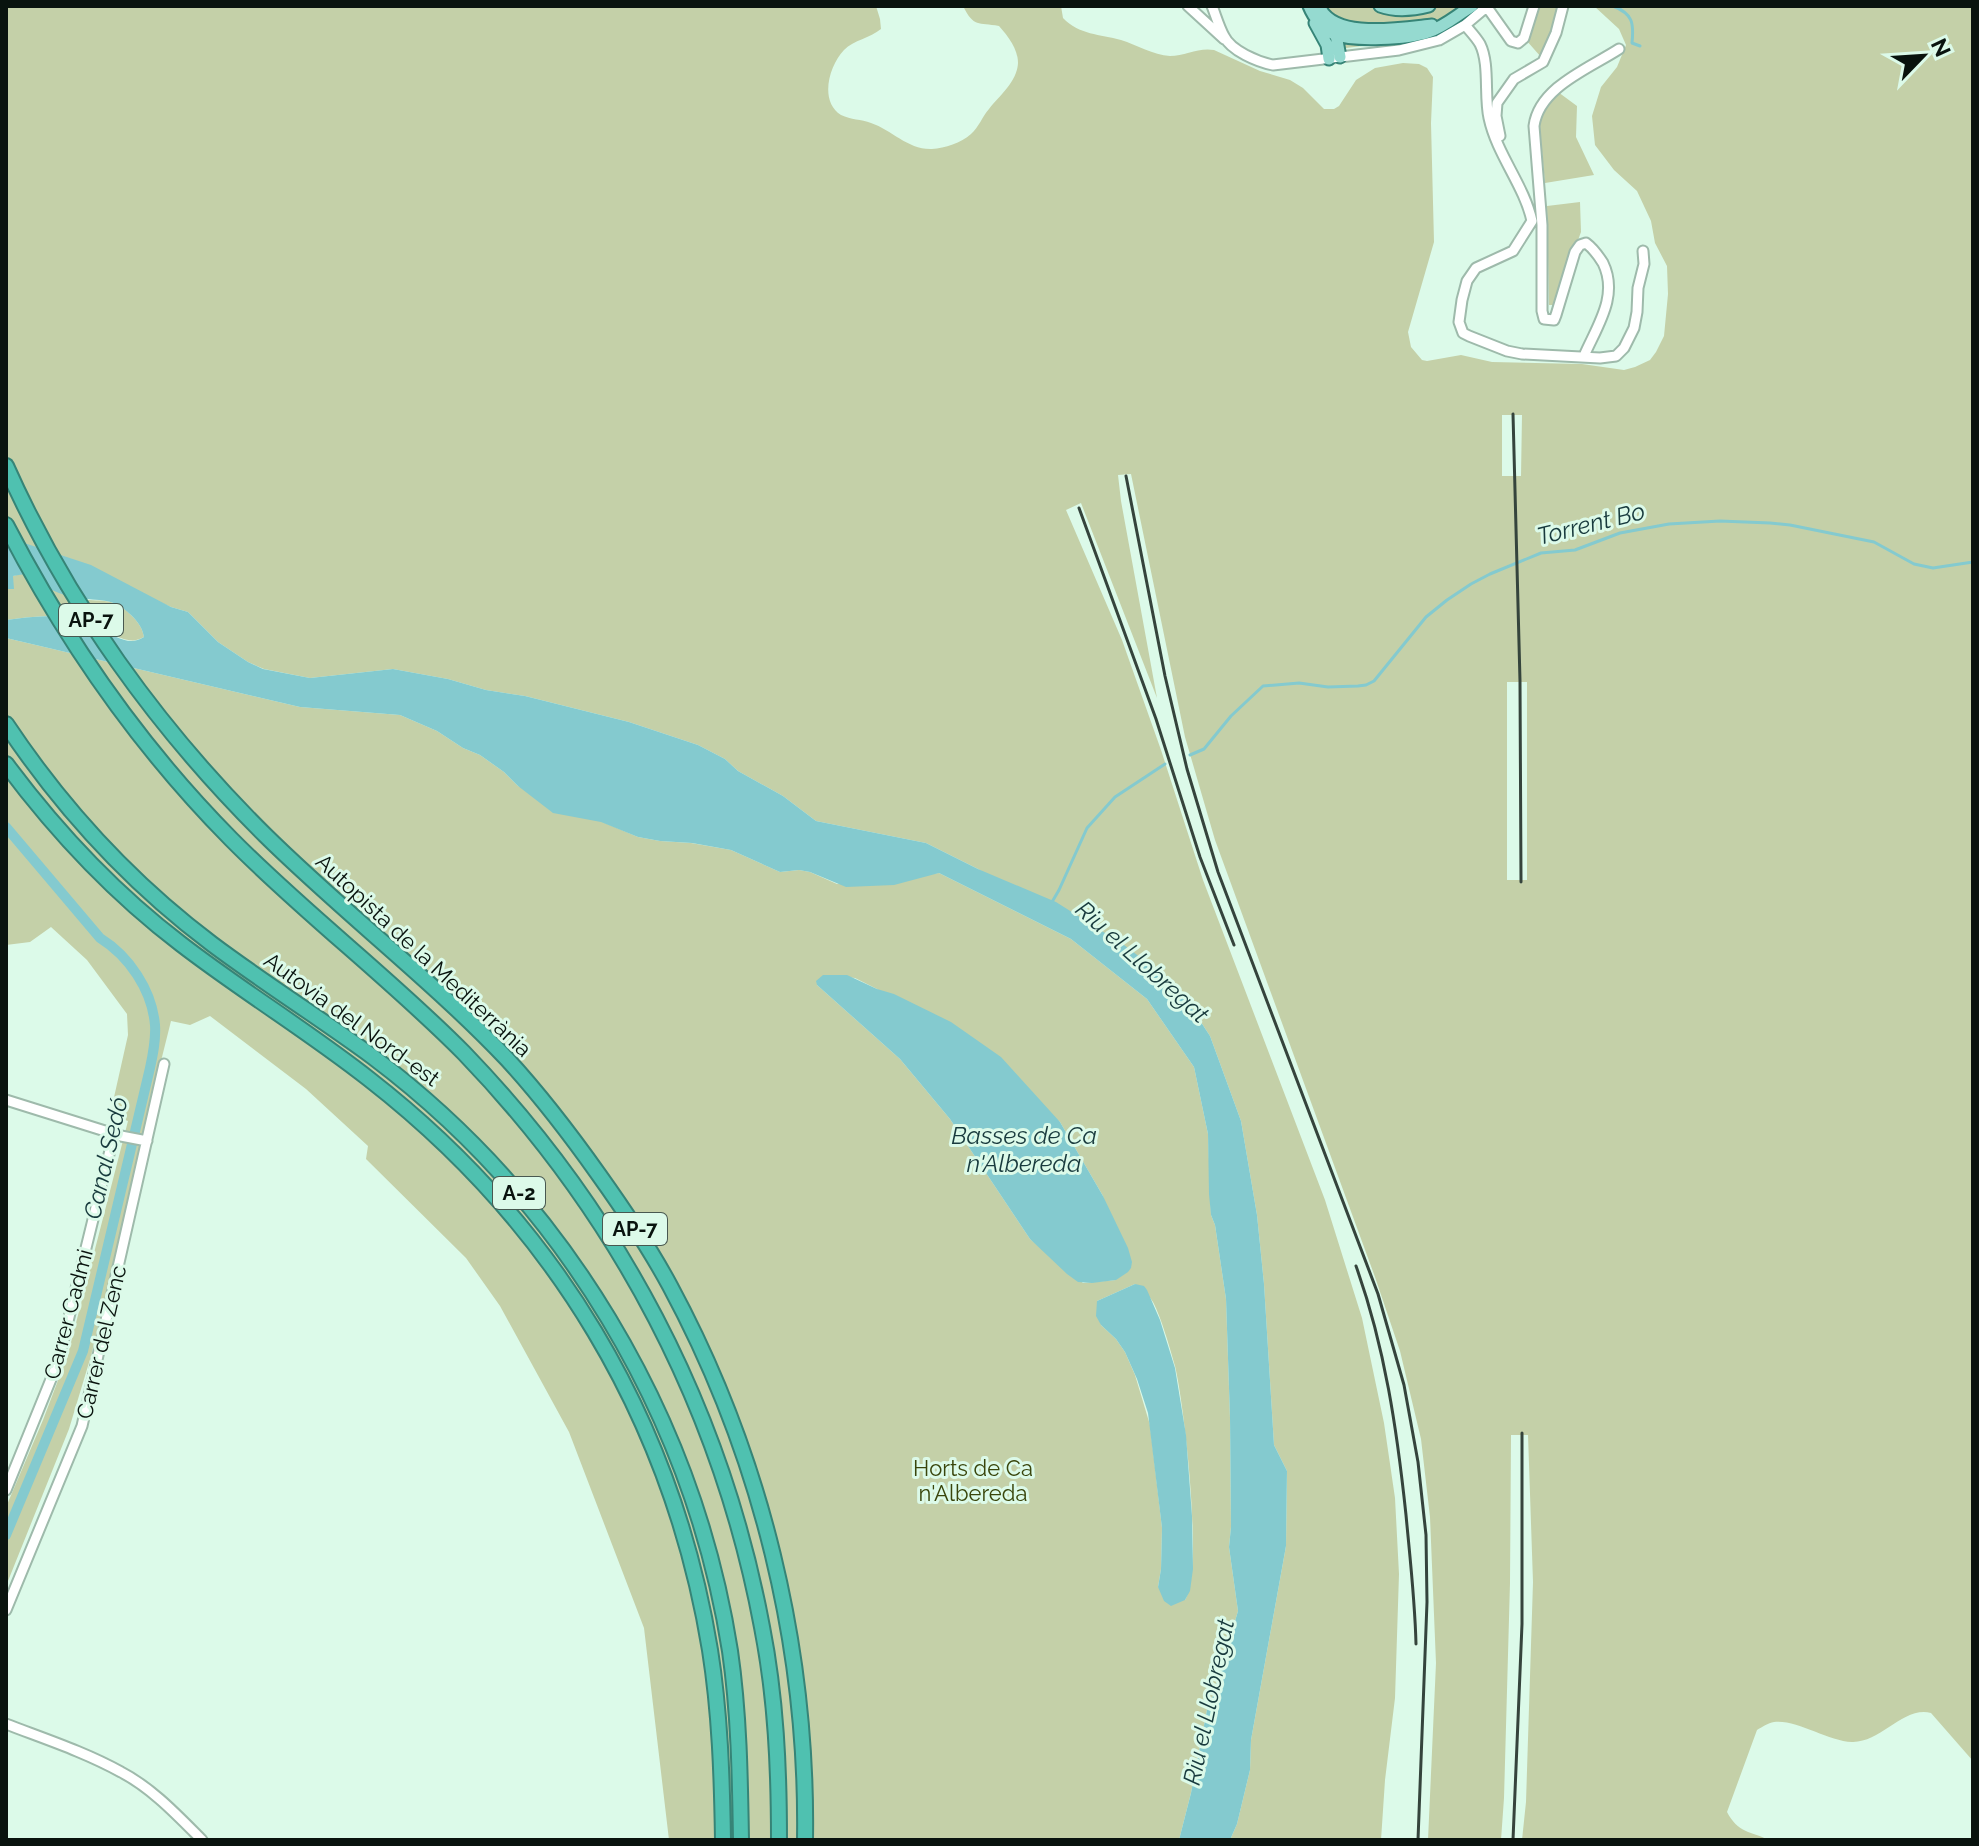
<svg xmlns="http://www.w3.org/2000/svg" width="1979" height="1846" font-family="Raleway,sans-serif">
	<style>
		.green { fill: #c4d0a8; fill-rule: evenodd }
		.water { fill: #84cacf }
		.lines { fill: none; stroke-linecap: round; stroke-linejoin: round }
		.stream { stroke: #84cacf; stroke-width: 3 }
		.canal { stroke: #84cacf; stroke-width: 10 }
		.minor-casing { stroke: #9ebaab; stroke-width: 13 }
		.major-casing { stroke: #368477; stroke-width: 15 }
		.highway-casing { stroke: #368477; stroke-width: 18 }
		.minor { stroke: #fff; stroke-width: 9 }
		.major { stroke: #95dad0; stroke-width: 11 }
		.highway { stroke: #4fc1b0; stroke-width: 14 }
		.rail { stroke: #35443c; stroke-width: 3 }
		.labels { text-anchor: middle; stroke-width: 6; stroke-linejoin: round; paint-order: stroke }
		.shield { fill: #dcfae9; stroke: #485850; stroke-width: 2 }
		.shield-label { font-size: 20px; font-weight: bold; fill: #09130e }
		.street-label { font-size: 22px; fill: #09130e; stroke: #dcfae9 }
		.park-label { font-size: 22px; fill: #39450b; stroke: #dcfae9 }
		.water-label { font-size: 24px; font-style: italic; fill: #183a3d; stroke: #dcfae9 }
	</style>
	<rect width="100%" height="100%" fill="#dcfae9"/>
	<path class="green" d="M6 6H876L880 19 881 29C870 38 854 40 844 50 829 66 819 101 841 115 851 120 861 119 871 123 892 130 908 150 932 149 945 148 961 143 971 134 979 127 982 117 989 109 999 96 1017 82 1018 63 1018 49 1008 36 999 26 978 22 974 28 963 6H1061L1063 18C1079 35 1100 34 1121 40 1137 45 1153 55 1170 56 1185 56 1199 47 1214 50L1260 71 1290 80 1303 88 1324 109H1334L1339 106 1356 80 1375 68 1403 63 1419 64 1427 68 1433 77 1431 123 1434 242 1408 332 1411 347 1422 360 1427 361 1461 355 1492 362 1582 364 1624 370 1635 367 1650 360 1656 352 1664 336 1668 294 1667 266 1655 243 1651 221 1637 191 1614 170 1595 145 1592 116 1601 87 1617 67 1626 45 1619 29 1594 6H1973V1761L1931 1713C1903 1706 1881 1743 1852 1742 1828 1741 1796 1719 1774 1722 1768 1723 1762 1727 1757 1730L1727 1812C1738 1833 1750 1831 1769 1840H1522L1526 1802 1533 1582 1528 1435H1511L1510 1583 1504 1798 1501 1840H1428L1436 1663 1430 1517 1421 1439 1400 1351 1375 1277 1215 840 1185 737 1131 474 1118 475 1121 501 1157 698 1081 503 1066 510 1122 640 1161 750 1203 880 1325 1200 1362 1318 1384 1423 1395 1498 1399 1574 1395 1698 1385 1780 1381 1840H1230L1237 1824 1250 1770 1251 1740 1286 1546 1287 1471 1274 1445 1264 1284 1257 1215 1241 1121 1210 1036 1180 990 1174 983 978 869 926 843 816 821 783 796 738 771 725 759 698 745 629 722 525 696 486 690 448 679 393 669 310 678 264 669 248 662 218 642 188 612 171 607 31 546 6 537ZM1502 415H1522L1521 476H1502ZM1507 682H1527V880H1507Z
		M1304 6H1477L1452 28 1410 40 1338 49 1319 36 1309 23Z
		M1538 6H1560L1555 31 1541 57 1526 40Z
		M1558 92 1577 106 1576 137 1594 175 1545 183 1539 120Z
		M1580 202 1581 232 1554 305H1549L1547 206Z
		M20 574H25C40 581 56 592 72 597 97 605 110 593 131 615 138 622 142 627 144 637 129 646 116 635 102 629 90 624 76 620 64 618 45 614 25 618 6 620V589H13V576Z
		M6 638 300 707 400 715 437 731 463 748 480 755 504 772 518 786 638 837 660 841 691 843 731 850 780 872 799 870 810 872 837 884 939 873 1071 939 1147 999 1194 1067 1208 1134 1211 1215 1215 1225 1226 1299 1230 1418 1231 1527 1229 1547 1238 1611 1212 1699 1207 1710 1191 1793 1179 1840H669L644 1628 569 1432 500 1306 466 1258 366 1159 368 1146 306 1089 210 1016 190 1025 171 1021 148 1113 91 1356 69 1429 6 1586V1507L43 1420 68 1354 128 1121 110 1115 128 1035 127 1014 87 960 51 927 30 942 6 945ZM828 975 855 978 877 989 1060 1122 1103 1196 1116 1280 1083 1283 1030 1239 950 1119 900 1059 817 985ZM1135 1284C1141 1289 1149 1295 1153 1302 1161 1317 1170 1348 1175 1366 1184 1403 1204 1572 1185 1600L1158 1587 1161 1569 1162 1528 1150 1425 1135 1375 1125 1352 1116 1339 1101 1325 1097 1301Z"/>
	<path class="water" d="M6 537 91 565 171 607 188 612 218 642 248 662 263 669 310 678 393 669 448 679 486 690 525 696 629 722 698 745 725 759 738 771 783 796 816 821 926 843 978 869 1056 902 1124 945 1174 983 1180 990 1210 1036 1241 1121 1257 1215 1264 1284 1274 1445 1287 1471 1286 1546 1251 1740 1250 1770 1237 1824 1230 1840H1179L1191 1793 1207 1710 1212 1699 1238 1611 1229 1547 1231 1527 1230 1418 1226 1299 1215 1225 1211 1215 1209 1194 1208 1134 1194 1067 1147 999 1071 939 939 873 894 885 846 887 810 872 799 870 780 872 731 850 692 843 660 841 638 837 601 822 553 813 518 786 504 772 480 755 463 748 437 731 400 715 300 707 6 638V620C25 618 45 614 64 618 76 620 91 624 102 629 115 636 129 647 144 637 142 627 138 622 131 615 110 594 97 603 71 597 53 592 40 584 25 574L13 576 14 589H6Z
		M823 975H847L877 989 894 994 951 1022 1001 1057 1060 1122 1103 1196 1128 1248 1132 1262 1131 1268 1128 1272 1116 1280 1092 1283 1078 1282 1067 1274 1030 1239 950 1119 900 1059 817 985 816 981Z
		M1135 1284 1144 1286 1147 1290 1160 1320 1175 1368 1186 1435 1192 1516 1193 1569 1190 1591 1185 1600 1171 1606 1164 1601 1158 1587 1161 1569 1162 1528 1148 1413 1137 1379 1125 1352 1116 1339 1101 1325 1096 1316 1097 1301Z"/>
	<g class="lines">
		<path class="stream" d="M1613 6C1633 14 1634 23 1632 43L1640 46
			M1190 755 1204 749 1231 716 1263 686 1299 683 1328 687 1358 686 1366 685 1374 681 1426 617 1447 600 1471 584 1490 574 1541 553 1575 550 1620 533 1669 524 1720 521 1770 523 1790 525 1874 542 1914 564 1933 568 1973 562
			M1052 902 1059 890 1087 828 1115 797 1165 764"/>
		<path class="canal" d="M6 827 100 938C129 956 152 990 155 1025 156 1040 153 1054 150 1068L83 1351 6 1535"/>
		<defs>
			<path id="minor" d="M1188 6 1224 39
				M1212 6C1216 16 1219 27 1224 36 1231 51 1258 62 1273 65L1399 50 1439 40 1465 25C1470 31 1476 37 1480 44 1490 64 1484 96 1489 118 1497 155 1524 185 1532 221L1513 251 1476 268 1467 281 1462 300 1459 322 1463 333 1469 336 1507 351 1522 354 1600 358 1616 356 1624 348 1634 328 1637 312 1638 288 1644 264 1643 251
				M1465 25 1484 9 1489 10 1511 41 1518 43 1524 38 1534 6
				M1500 136 1496 116 1497 103 1514 79 1543 62 1556 33 1563 6
				M1584 356C1597 326 1619 296 1603 263 1598 255 1594 249 1586 243L1580 245 1575 252 1556 315 1554 320 1544 319 1542 311V225L1534 126C1539 87 1590 68 1619 49
				M6 1100 121 1136 147 1141
				M6 1490 58 1362 114 1134
				M6 1610 82 1426 164 1064
				M6 1724C45 1739 85 1752 121 1772 152 1788 178 1816 202 1840"/>
			<path id="major" d="M1309 6C1314 18 1322 28 1334 34 1354 42 1407 39 1428 32 1444 27 1457 15 1472 6
				M1319 6 1336 35 1340 57
				M1380 6C1396 12 1413 10 1429 6
				M1324 14C1344 38 1403 28 1432 25
				M1315 23 1327 45 1329 59"/>
			<path id="highway" d="M6 466C67 603 158 729 265 835 343 912 431 979 507 1059 540 1095 570 1134 599 1175 624 1210 649 1247 670 1286 761 1455 808 1648 805 1840
				M6 525C65 639 140 747 231 839 305 914 390 978 464 1053 619 1214 721 1408 762 1627 776 1698 779 1769 779 1840
				M6 724C62 808 131 883 212 944 264 983 320 1018 373 1057 563 1200 693 1415 730 1651 739 1713 740 1777 741 1840
				M6 764C56 831 114 893 181 944 242 991 308 1031 369 1079 554 1223 672 1418 710 1650 720 1713 722 1777 723 1840"/>
		</defs>
		<use href="#minor" class="minor-casing"/>
		<use href="#major" class="major-casing"/>
		<use href="#highway" class="highway-casing"/>
		<use href="#minor" class="minor"/>
		<use href="#major" class="major"/>
		<use href="#highway" class="highway"/>
		<path class="rail" d="M1513 414 1520 681 1521 882
			M1126 476 1165 676 1187 769 1218 872 1378 1294 1404 1385 1418 1462 1426 1535 1427 1602 1418 1840
			M1079 508 1156 719 1200 857 1234 945
			M1356 1266C1385 1347 1397 1430 1406 1515 1410 1558 1415 1601 1416 1644
			M1513 1840 1522 1624V1433"/>
	</g>
	<g class="labels">
		<g class="shield">
			<rect x="59" y="604" width="64" height="32" rx="6"/>
			<rect x="493" y="1177" width="52" height="32" rx="6"/>
			<rect x="603" y="1213" width="64" height="32" rx="6"/>
		</g>
		<g class="shield-label">
			<text x="91" y="627">AP-7</text>
			<text x="519" y="1200">A-2</text>
			<text x="635" y="1236">AP-7</text>
		</g>
		<g class="street-label">
			<text transform="translate(424 955) rotate(43)" y="8">Autopista de la Mediterrània</text>
			<text transform="translate(352 1019) rotate(36)" y="8">Autovia del Nord-est</text>
			<text transform="translate(68 1314) rotate(-75)" y="8">Carrer Cadmi</text>
			<text transform="translate(101 1342) rotate(-77)" y="8">Carrer del Zenc</text>
		</g>
		<g class="park-label">
			<text x="973" y="1476">Horts de Ca<tspan x="973" dy="25">n'Albereda</tspan></text>
		</g>
		<g class="water-label">
			<text transform="translate(1591 524) rotate(-14)" y="8">Torrent Bo</text>
			<text transform="translate(1142 962) rotate(42)" y="8">Riu el Llobregat</text>
			<text x="1024" y="1144">Basses de Ca<tspan x="1024" dy="28">n'Albereda</tspan></text>
			<text transform="translate(106 1158) rotate(-77)" y="8">Canal Sedó</text>
			<text transform="translate(1209 1702) rotate(-78)" y="8">Riu el Llobregat</text>
		</g>
	</g>
	<rect width="1979" height="1846" fill="none" stroke="#09130e" stroke-width="16"/>
	<g transform="translate(1923 56) rotate(65)" stroke="#dcfae9" stroke-width="6" paint-order="stroke">
	<path d="M0-6L14 30L0 20L-14 30Z" fill="#09130e"/>
	<text y="-12" font-size="22" font-weight="bold" text-anchor="middle" fill="#09130e">N</text>
	</g>
</svg>
